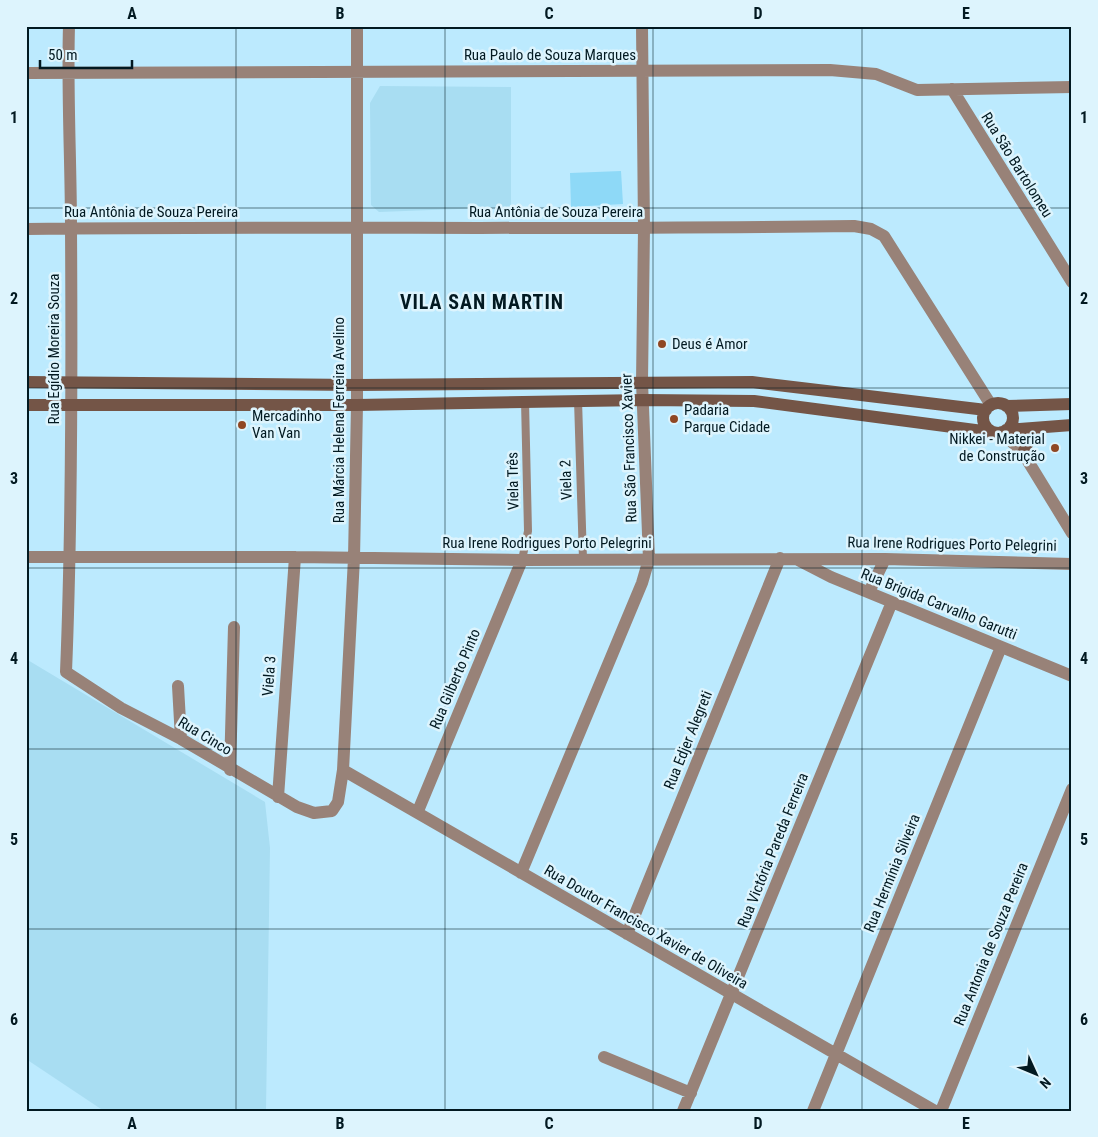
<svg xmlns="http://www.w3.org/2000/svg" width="1098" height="1137" font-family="'Roboto Condensed',sans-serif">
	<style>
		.built { fill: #a8ddf2 }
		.green { fill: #8ed9f7 }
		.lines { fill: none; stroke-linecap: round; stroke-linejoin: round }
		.lane { stroke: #988278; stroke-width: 8 }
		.street { stroke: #988278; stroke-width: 12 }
		.secondary { stroke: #745547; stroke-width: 12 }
		.grid { fill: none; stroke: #021921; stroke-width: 1; stroke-opacity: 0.55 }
		.poi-dot { fill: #8f4724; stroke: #ddf4fd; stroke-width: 2 }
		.labels { text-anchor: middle; stroke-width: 5; stroke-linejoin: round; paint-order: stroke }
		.street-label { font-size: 15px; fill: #021921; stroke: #ddf4fd }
		.poi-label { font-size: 15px; fill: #021921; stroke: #ddf4fd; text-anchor: start }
		.district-label { font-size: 20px; font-weight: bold; letter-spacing: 1px; fill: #021921; stroke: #ddf4fd }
		.neatline { fill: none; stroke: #021921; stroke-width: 2 }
		.grid-label { font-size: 16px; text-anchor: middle; font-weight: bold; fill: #021921 }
	</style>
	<rect width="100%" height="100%" fill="#bceafe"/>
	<path class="built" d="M380 86 511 87V207L379 212 371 205 370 103Z
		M26 659 265 802 270 848 266 1111H104L26 1059Z"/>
	<path class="green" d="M621 171 623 204 571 207 570 173Z"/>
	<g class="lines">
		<path class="lane" d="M578 400 583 559
			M522 560 528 531 525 401"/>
		<path class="street" d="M69 26C67 94 71 162 71 230 72 378 72 525 66 672L121 708 181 739 297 807 314 813 332 811 338 802 343 770 354 558 357 405V26
			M26 73 830 70 876 74 917 90 1072 87
			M952 89 1072 282
			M26 229C302 226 578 230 854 226L871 229 884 236 991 405
			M1002 432 1023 453 1072 533
			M26 557H295L522 560 885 559 1072 564
			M798 560 831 577 1072 676
			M869 592 885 559
			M178 686 181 739
			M230 770 234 627
			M343 770 935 1111
			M278 797 295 557
			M418 811 522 560
			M521 873 642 583 649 559 642 382 644 229 642 26
			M627 934 780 558
			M604 1057 691 1093
			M683 1111 892 602
			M813 1111 1001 647
			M941 1111 1072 789"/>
		<path class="secondary" d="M26 382 356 385 752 382 986 410
			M983 418a15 15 0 1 1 30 0a15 15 0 1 1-30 0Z
			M26 405H357L643 400 754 401 998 433
			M1006 406 1072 404
			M1006 430 1072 425
			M1023 453 1035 428"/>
	</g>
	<path class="grid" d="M236 26V1111M445 26V1111M653 26V1111M862 26V1111M26 208H1072M26 388H1072M26 568H1072M26 749H1072M26 929H1072"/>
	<g class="poi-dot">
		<circle cx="662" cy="344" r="5"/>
		<circle cx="674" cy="419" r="5"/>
		<circle cx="242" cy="425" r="5"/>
		<circle cx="1055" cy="448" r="5"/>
	</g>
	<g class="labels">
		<g class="street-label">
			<text x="550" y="60">Rua Paulo de Souza Marques</text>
			<text transform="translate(1017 165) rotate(58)" y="5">Rua São Bartolomeu</text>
			<text x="151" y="217">Rua Antônia de Souza Pereira</text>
			<text x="556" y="217">Rua Antônia de Souza Pereira</text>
			<text transform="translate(54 349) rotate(-90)" y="5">Rua Egídio Moreira Souza</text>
			<text transform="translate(339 420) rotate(-90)" y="5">Rua Márcia Helena Ferreira Avelino</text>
			<text transform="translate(629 448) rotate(-92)" y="5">Rua São Francisco Xavier</text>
			<text transform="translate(566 480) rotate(-92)" y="5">Viela 2</text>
			<text transform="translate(513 481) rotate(-91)" y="5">Viela Três</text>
			<text x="547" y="548">Rua Irene Rodrigues Porto Pelegrini</text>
			<text transform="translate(952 544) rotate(1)" y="5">Rua Irene Rodrigues Porto Pelegrini</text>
			<text transform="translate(939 604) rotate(22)" y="5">Rua Brigida Carvalho Garutti</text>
			<text transform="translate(269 676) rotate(-86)" y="5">Viela 3</text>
			<text transform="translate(455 679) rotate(-67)" y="5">Rua Gilberto Pinto</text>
			<text transform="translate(205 736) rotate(31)" y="5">Rua Cinco</text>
			<text transform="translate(688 740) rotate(-68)" y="5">Rua Edjer Alegreti</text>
			<text transform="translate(773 850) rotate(-68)" y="5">Rua Victória Pareda Ferreira</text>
			<text transform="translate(892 873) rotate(-68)" y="5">Rua Hermínia Silveira</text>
			<text transform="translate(646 927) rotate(30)" y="5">Rua Doutor Francisco Xavier de Oliveira</text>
			<text transform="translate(991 944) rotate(-68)" y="5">Rua Antonia de Souza Pereira</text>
		</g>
		<g class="poi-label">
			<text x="672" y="349">Deus é Amor</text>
			<text x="684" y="415">Padaria<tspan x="684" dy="17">Parque Cidade</tspan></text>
			<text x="252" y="421">Mercadinho<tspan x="252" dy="17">Van Van</tspan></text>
			<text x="1045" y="444" text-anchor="end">Nikkei - Material<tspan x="1045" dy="17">de Construção</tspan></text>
		</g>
		<g class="district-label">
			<text x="482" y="309">VILA SAN MARTIN</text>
		</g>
	</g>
	<rect width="1098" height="1137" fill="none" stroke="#ddf4fd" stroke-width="55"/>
	<g transform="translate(1036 1074) rotate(134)" stroke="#ddf4fd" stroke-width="4" paint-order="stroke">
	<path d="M0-4L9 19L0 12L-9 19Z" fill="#021921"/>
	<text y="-8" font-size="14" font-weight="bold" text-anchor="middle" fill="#021921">N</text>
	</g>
	<path d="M40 60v8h92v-8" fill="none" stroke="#021921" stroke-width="2.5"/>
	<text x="48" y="60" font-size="15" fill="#021921" stroke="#ddf4fd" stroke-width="4" paint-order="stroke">50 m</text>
	<rect x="28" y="28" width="1042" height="1082" class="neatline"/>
	<g class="grid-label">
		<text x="132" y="19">A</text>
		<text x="340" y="19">B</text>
		<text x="549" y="19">C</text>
		<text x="758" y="19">D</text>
		<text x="966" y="19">E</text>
		<text x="14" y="123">1</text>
		<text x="1084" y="123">1</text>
		<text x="14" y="304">2</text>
		<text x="1084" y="304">2</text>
		<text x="14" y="484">3</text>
		<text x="1084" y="484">3</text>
		<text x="14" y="664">4</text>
		<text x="1084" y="664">4</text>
		<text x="14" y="845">5</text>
		<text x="1084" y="845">5</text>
		<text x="14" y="1025">6</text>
		<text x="1084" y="1025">6</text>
		<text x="132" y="1129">A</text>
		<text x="340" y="1129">B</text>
		<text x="549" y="1129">C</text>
		<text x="758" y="1129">D</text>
		<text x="966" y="1129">E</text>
	</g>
</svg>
